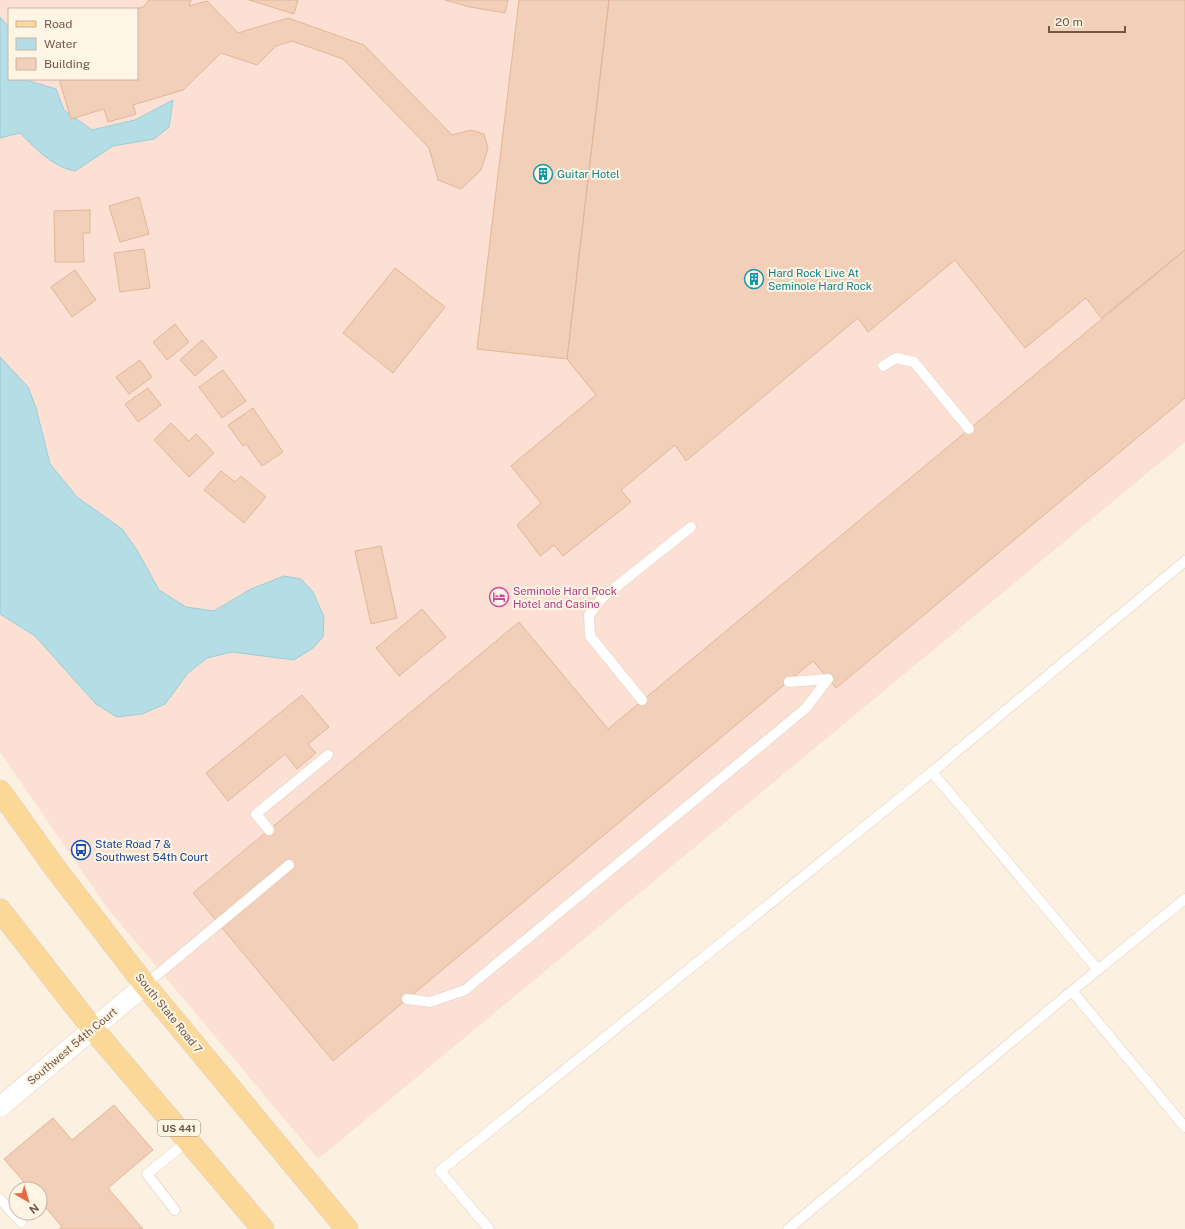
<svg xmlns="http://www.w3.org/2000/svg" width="1185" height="1229" font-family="'Public Sans',sans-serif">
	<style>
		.commercial { fill: #fce0d3; fill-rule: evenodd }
		.water { fill: #b5dde5; stroke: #9bcdd6 }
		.building { fill: #f1cfb8; stroke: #e3b698 }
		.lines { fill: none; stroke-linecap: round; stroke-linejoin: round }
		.service-casing { stroke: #e0cdbc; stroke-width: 11 }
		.minor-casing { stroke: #e0cdbc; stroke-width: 21 }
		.primary-casing { stroke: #dad3cf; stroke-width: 23 }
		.service { stroke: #fff; stroke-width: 10 }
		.minor { stroke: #fff; stroke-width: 20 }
		.primary { stroke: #fbd798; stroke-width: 22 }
		.labels { text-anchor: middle; stroke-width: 4; stroke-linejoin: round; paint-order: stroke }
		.shield { fill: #fff5e5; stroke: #9c8677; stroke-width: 1 }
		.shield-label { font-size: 10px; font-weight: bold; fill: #725748 }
		.culture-label { font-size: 11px; fill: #0d838f; stroke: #fff5e5; text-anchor: start }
		.hotel-label { font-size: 11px; fill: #b23c85; stroke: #fff5e5; text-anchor: start }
		.transit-label { font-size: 11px; fill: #164399; stroke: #fff5e5; text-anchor: start }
		.street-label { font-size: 11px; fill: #725748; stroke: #fff5e5 }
	</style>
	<rect width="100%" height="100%" fill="#fcf1e0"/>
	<path class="commercial" d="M0 0H1185V442L318 1159 108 909 0 752ZM9 9H137V79H9Z"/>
	<path class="water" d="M0 17 9 28V79H26V80L56 89 64 110 92 130 135 120 173 100 169 127 154 139 113 146 75 171C53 167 36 149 20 133L0 138Z
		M0 357 28 387 36 408 50 464 77 497 122 529 137 550 159 590 186 607 214 611 251 589 284 576 301 579 313 592 324 617 323 637 313 648 294 660 232 652 207 658 188 673 165 704 142 714 117 717 96 704 35 636 0 614Z"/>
	<path class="building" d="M149 0H191L189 6 207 1 238 33 288 18 364 45 452 135 471 130 484 134 488 148 481 170 461 189 438 180 429 148 343 59 292 41 276 46 257 65 221 53 183 90 133 105 136 114 108 122 104 109 71 119 59 79H137V9H135L143 7Z
		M249 0H298L294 14Z
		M445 0H508L505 13 470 7Z
		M519 0H609L567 359 477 349Z
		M609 0H1185V250L1101 318 1086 298 1025 348 955 260 868 332 858 318 686 461 675 445 621 490 631 502 563 556 554 545 540 556 517 525 541 503 511 466 596 395 567 359Z
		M139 197 149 234 120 242 109 206Z
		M90 210V233H83L84 262H55L54 211Z
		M144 249 150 288 120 292 114 253Z
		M1185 250V398L836 688 813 661 333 1061 193 893 519 622 608 729Z
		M395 268 445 307 393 373 343 333Z
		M75 270 96 300 72 317 51 287Z
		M175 324 189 342 167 360 153 342Z
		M202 340 217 357 195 376 180 360Z
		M140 360 152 377 129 394 116 377Z
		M223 370 246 401 222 418 199 387Z
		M148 388 161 405 138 422 125 404Z
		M253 408 283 452 262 466 246 444 243 446 228 425Z
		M171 423 189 441 196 434 214 453 189 477 154 440Z
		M221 471 235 482 241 476 266 497 244 523 204 490Z
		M381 546 397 618 371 624 355 551Z
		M422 609 446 637 399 676 376 648Z
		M302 695 329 727 308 744 316 753 297 769 285 754 228 801 206 773Z
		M114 1105 153 1150 108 1188 143 1229H59L62 1227 40 1201V1189H30L4 1159 53 1118 72 1140Z"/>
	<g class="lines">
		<defs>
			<path id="service" d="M883 366 896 358 914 362 969 429
				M789 682 828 679
				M642 700 590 636 589 615 602 598 691 527
				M932 772 1098 970
				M269 830 256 814 328 755
				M145 985 289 865
				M1072 991 1185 1127
				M407 999 430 1002 465 990 806 708 828 679
				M0 1199 21 1222
				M175 1210 147 1174 189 1140
				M489 1229 440 1171 932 772 1185 561
				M788 1229 1072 991 1185 899"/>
			<path id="minor" d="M0 1107 145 985"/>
			<path id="primary" d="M0 791 55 868 145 985 347 1229
				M0 910 93 1029 263 1229"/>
		</defs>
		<use href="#service" class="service-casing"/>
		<use href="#minor" class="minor-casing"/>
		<use href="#primary" class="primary-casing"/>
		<use href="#service" class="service"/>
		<use href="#minor" class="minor"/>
		<use href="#primary" class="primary"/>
	</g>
	<defs>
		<symbol id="building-ring" viewBox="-11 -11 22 22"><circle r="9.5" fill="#fff5e5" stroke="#0f9aa8" stroke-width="1.5"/><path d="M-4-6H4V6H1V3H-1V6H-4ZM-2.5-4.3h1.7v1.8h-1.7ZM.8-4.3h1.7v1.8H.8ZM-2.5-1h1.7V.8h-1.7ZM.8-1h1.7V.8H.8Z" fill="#0f9aa8"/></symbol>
		<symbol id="hotel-ring" viewBox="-11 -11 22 22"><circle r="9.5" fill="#fff5e5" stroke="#d1479c" stroke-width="1.5"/><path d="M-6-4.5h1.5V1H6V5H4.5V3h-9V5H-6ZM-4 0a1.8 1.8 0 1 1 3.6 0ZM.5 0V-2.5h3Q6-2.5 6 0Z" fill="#d1479c"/></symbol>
		<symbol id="bus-ring" viewBox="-11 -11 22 22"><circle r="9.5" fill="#fff5e5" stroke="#1a4fb4" stroke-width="1.5"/><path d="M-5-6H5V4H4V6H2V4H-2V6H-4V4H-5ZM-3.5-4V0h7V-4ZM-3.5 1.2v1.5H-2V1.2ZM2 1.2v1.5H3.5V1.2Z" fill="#1a4fb4"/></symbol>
	</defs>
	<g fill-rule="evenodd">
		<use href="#building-ring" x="532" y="163" width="22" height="22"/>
		<use href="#building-ring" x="743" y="268" width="22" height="22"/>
		<use href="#hotel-ring" x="488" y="586" width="22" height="22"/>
		<use href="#bus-ring" x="70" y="839" width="22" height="22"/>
	</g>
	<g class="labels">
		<rect class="shield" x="158" y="1120" width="42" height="16" rx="3"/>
		<g class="shield-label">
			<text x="179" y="1132">US 441</text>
		</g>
		<g class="culture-label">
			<text x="557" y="178">Guitar Hotel</text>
			<text x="768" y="277">Hard Rock Live At<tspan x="768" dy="13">Seminole Hard Rock</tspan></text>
		</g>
		<g class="hotel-label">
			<text x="513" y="595">Seminole Hard Rock<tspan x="513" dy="13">Hotel and Casino</tspan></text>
		</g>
		<g class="transit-label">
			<text x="95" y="848">State Road 7 &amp;<tspan x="95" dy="13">Southwest 54th Court</tspan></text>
		</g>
		<g class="street-label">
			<text transform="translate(169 1013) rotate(51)" y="4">South State Road 7</text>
			<text transform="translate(72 1046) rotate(-40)" y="4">Southwest 54th Court</text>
		</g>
	</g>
	<rect x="8" y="8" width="130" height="72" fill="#fff5e5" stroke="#c7b6a6"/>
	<rect x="16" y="21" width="20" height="6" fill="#fbd798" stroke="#c7b6a6"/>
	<text x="44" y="28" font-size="12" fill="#725748">Road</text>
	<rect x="16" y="38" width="20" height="12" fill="#b5dde5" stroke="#c7b6a6"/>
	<text x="44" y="48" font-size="12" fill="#725748">Water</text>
	<rect x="16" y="58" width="20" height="12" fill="#f1cfb8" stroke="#c7b6a6"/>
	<text x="44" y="68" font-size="12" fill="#725748">Building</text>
	<g transform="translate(28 1201) rotate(142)"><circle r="19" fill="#fff5e5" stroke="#c7b6a6"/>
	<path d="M0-3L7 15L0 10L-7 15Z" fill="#e66a45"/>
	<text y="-6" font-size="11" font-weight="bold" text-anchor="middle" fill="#725748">N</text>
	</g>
	<path d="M1049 26v6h76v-6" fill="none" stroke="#725748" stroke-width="2"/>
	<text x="1055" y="26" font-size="12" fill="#725748" stroke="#fff5e5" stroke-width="3" paint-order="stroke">20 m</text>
</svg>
